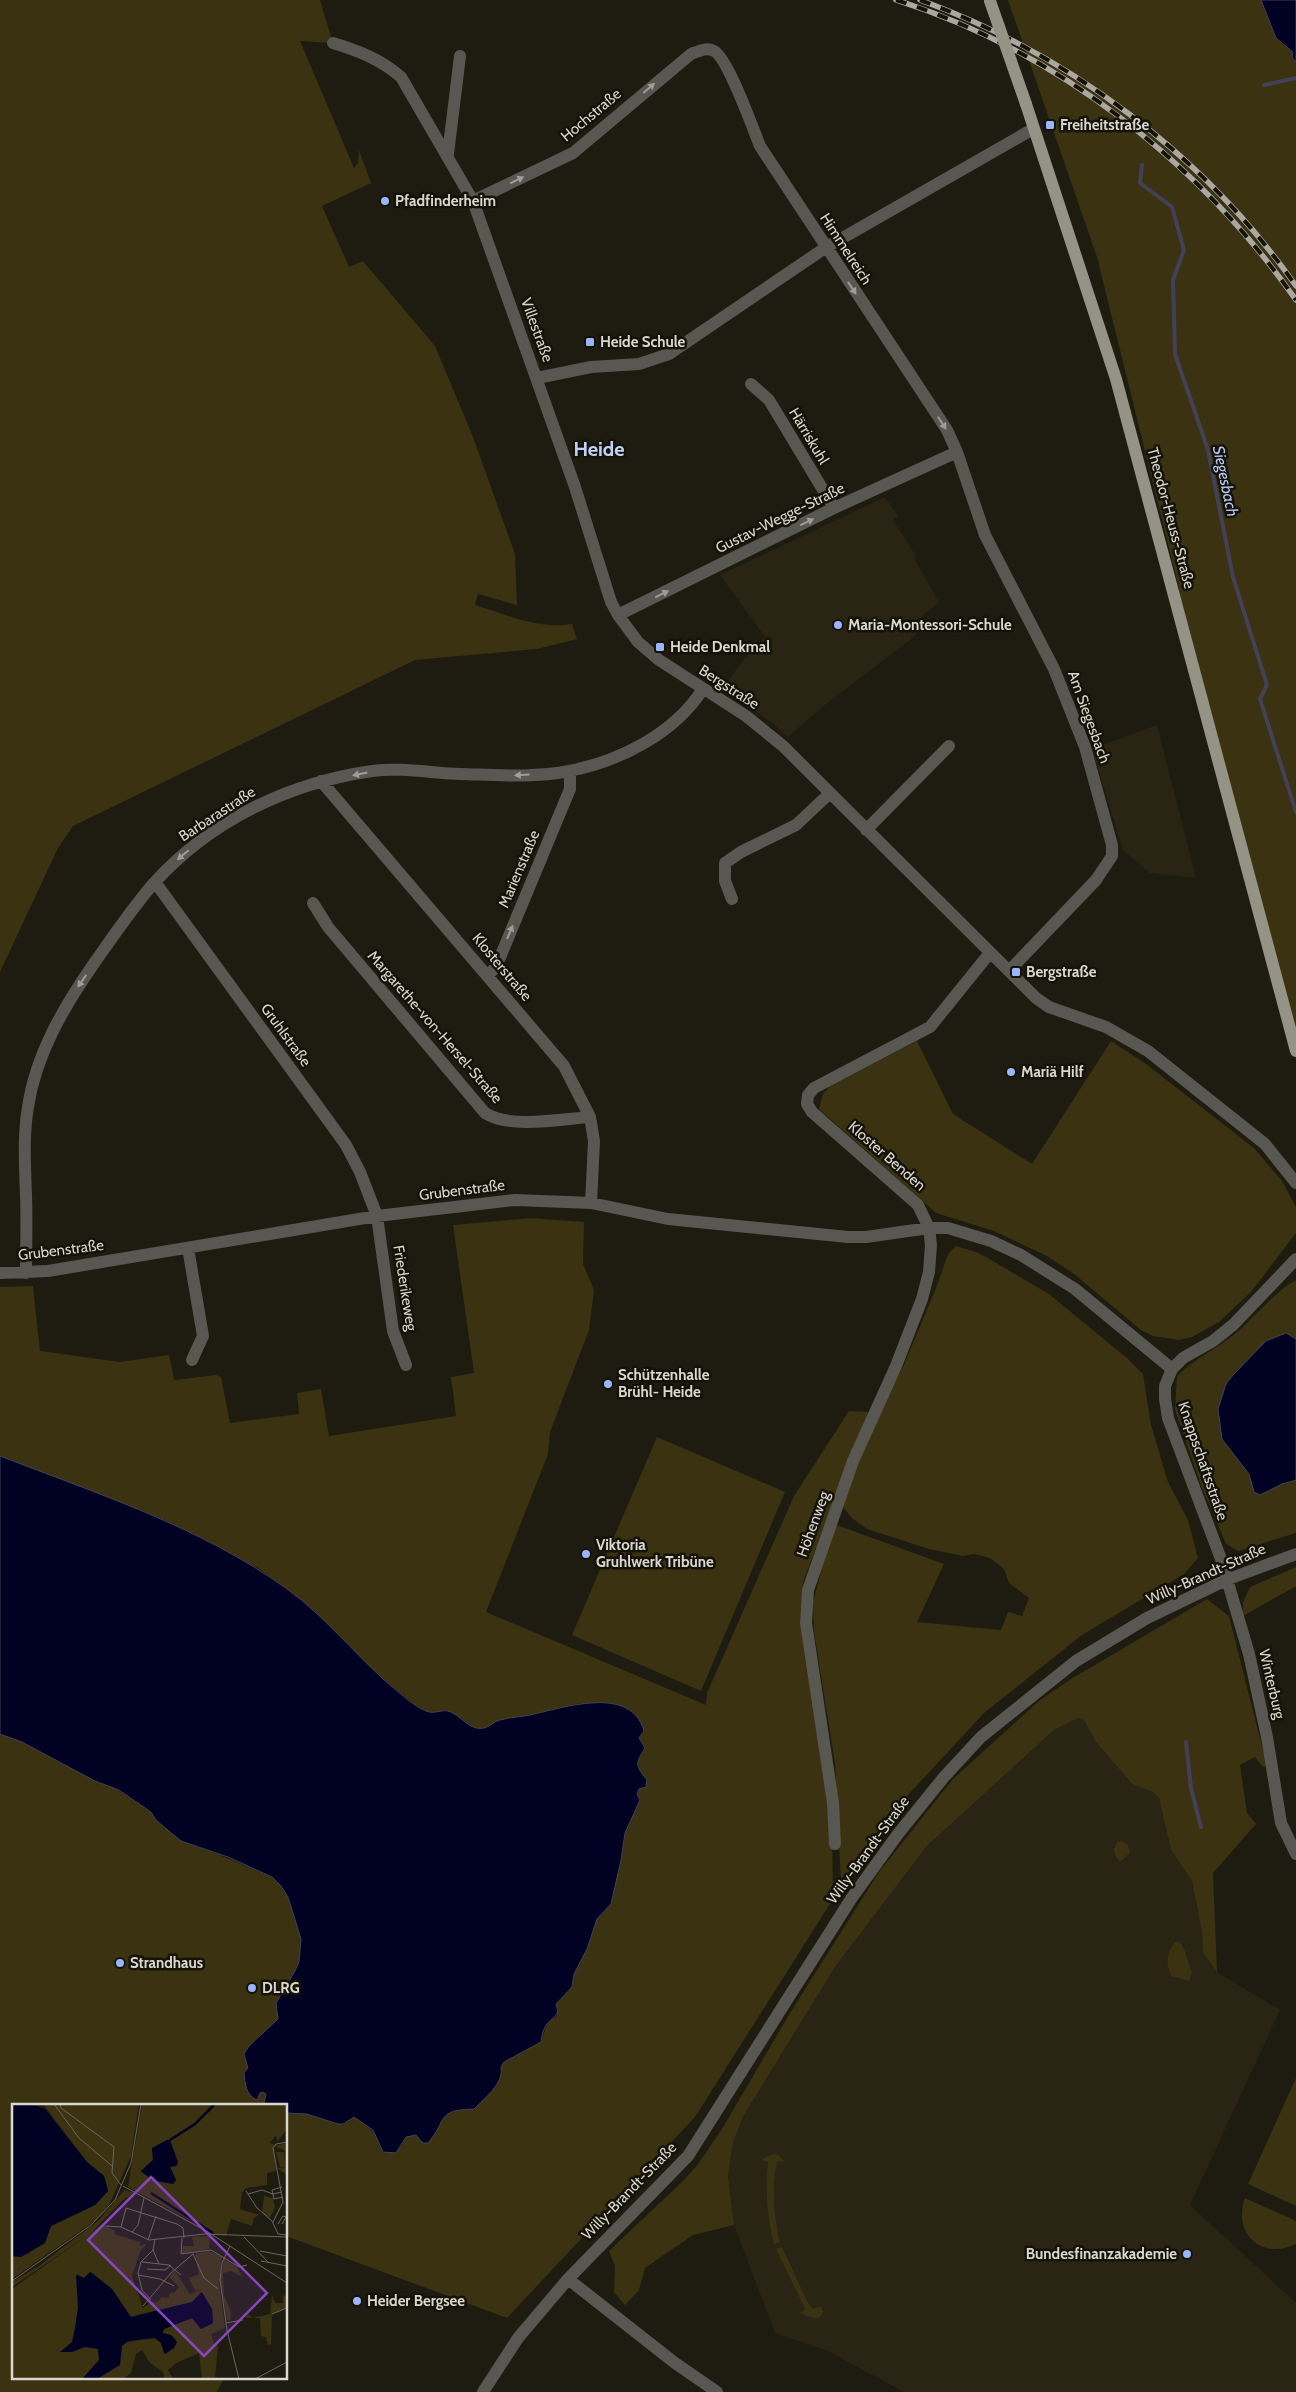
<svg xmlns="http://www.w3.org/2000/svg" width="1296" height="2392" font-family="Cabin,sans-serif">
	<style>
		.built { fill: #292413 }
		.green { fill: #3a3210 }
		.water { fill: #010123; stroke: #424157 }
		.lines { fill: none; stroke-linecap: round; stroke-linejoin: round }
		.stream { stroke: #424157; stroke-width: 4 }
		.minor { stroke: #585751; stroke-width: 12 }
		.major { stroke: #959286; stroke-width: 12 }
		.rail-casing { stroke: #aaa8a0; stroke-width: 5.5 }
		.rail { stroke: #151308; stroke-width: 4; stroke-dasharray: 11; stroke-linecap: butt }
		.major-bridge { stroke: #959286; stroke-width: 12 }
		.oneway { fill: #9f9d97 }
		.poi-dot { fill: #99b5fd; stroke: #151308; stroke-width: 2 }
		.labels { text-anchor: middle; stroke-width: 5; stroke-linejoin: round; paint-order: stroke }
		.street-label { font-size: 15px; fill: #d9d7d0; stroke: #151308 }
		.poi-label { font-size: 15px; font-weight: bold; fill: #d9d7d0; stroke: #151308; text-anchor: start }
		.water-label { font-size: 16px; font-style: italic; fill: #b6c8f3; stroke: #151308 }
		.district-label { font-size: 20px; font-weight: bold; fill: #c1d1fa; stroke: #151308 }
		.inset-river { fill: none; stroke: #010123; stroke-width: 2.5 }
		.inset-road { fill: none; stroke: #69675d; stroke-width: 1 }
		.view { fill: #8946c2; fill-opacity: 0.15; stroke: #8946c2; stroke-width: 2.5 }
		.inset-edge { fill: none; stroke: #d9d7d0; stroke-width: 2.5 }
	</style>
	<rect width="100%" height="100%" fill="#1e1c11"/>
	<path class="built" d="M885 497 898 516 893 520 916 556 914 558 939 602 923 615 915 636 821 708 788 737 771 722 722 689 749 652 765 637 720 575Z
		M1157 725 1196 878 1150 873 1123 850 1092 749Z
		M1078 1718 1084 1720 1096 1742 1132 1784 1153 1792 1159 1798 1171 1850 1192 1881 1202 1932 1203 1953 1217 1972 1280 2010 1190 2205 1296 2303V2392H904L826 2350 775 2333 734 2225 728 2176 733 2142 744 2115 835 1967 927 1846 1054 1730Z"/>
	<path class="green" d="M0 0H320L333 43 300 41 354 168 358 163 359 150 371 183 322 206 349 267 363 261 435 346 473 437 515 554 517 605 478 594 475 605C505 614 540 630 572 624L577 639 537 649 415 660 73 826 58 848 0 972Z
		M1008 0H1261L1276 38 1293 53 1292 57 1296 62V1051L1177 601 1179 588 1097 257Z
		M917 1041 953 1114 1032 1164 1111 1041 1146 1064 1254 1148 1282 1181 1296 1207V1233L1251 1292 1219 1322 1192 1337 1179 1340 1153 1336 1141 1330 1074 1274 1047 1256 994 1231 936 1213 819 1109 823 1094 829 1087Z
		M531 1218 584 1222 583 1264 594 1290 589 1330 550 1432 548 1454 486 1612 706 1705 707 1693 794 1496 849 1411 871 1412 845 1474 803 1582 800 1620 832 1830 833 1899 695 2117 507 2318 286 2236V2113L307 2114 338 2124H343L354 2117C366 2125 379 2133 380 2148L401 2147 406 2137 417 2135 423 2143C449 2126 432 2110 474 2108L504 2062 541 2042 548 2022 557 2016 556 2004 572 1987 574 1974 587 1949 597 1919 611 1904 621 1860 625 1833 640 1800 637 1794 639 1789 646 1787 647 1780C635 1765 635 1764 645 1748L639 1738 580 1703 528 1716 500 1720 484 1728H474L451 1712 443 1710 435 1714 426 1711 414 1704 370 1668 347 1643 290 1591 258 1568 162 1519 0 1456V1287L33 1286 40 1351 120 1362 169 1355 174 1380 216 1375 221 1377 230 1423 299 1414 297 1393 321 1389 329 1436 456 1416 451 1377 474 1373 453 1225Z
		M956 1246 979 1253 1049 1294 1128 1359 1143 1374 1151 1425 1168 1482 1188 1520 1198 1558 1184 1574 1082 1635 984 1713 907 1796 843 1883 841 1882 835 1763 814 1632 813 1602 834 1524 944 1564 917 1622 1001 1630 1008 1612 1022 1616 1029 1598 1009 1583 1004 1569 990 1558 973 1554 963 1556 929 1549 867 1529 852 1518 842 1506 869 1433 903 1367 936 1288 948 1254Z
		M1296 1280V1339L1295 1337 1237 1457 1249 1474 1254 1492 1260 1495 1282 1484 1296 1480V1533L1238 1551 1226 1544 1201 1485 1175 1410 1177 1376C1196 1357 1218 1349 1237 1332 1257 1315 1273 1293 1296 1280Z
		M657 1437 785 1492 701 1691 572 1635Z
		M1296 1567V1586L1243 1616V1602L1250 1587Z
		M1207 1599 1229 1616 1267 1766 1263 1767 1255 1757 1240 1765 1247 1813 1256 1824 1213 1873 1217 1972 1203 1953 1202 1932 1192 1881 1171 1850 1159 1798 1153 1792 1132 1784 1096 1742 1084 1720 1078 1718 1054 1730 927 1846 835 1967 744 2115 733 2142 728 2176 734 2225 693 2235 645 2268 639 2290 625 2305 614 2292 615 2266 609 2251 683 2181 698 2164 722 2129 790 2013 879 1872 953 1779 1040 1700 1071 1679Z
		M0 1734 22 1742 119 1791 151 1812 156 1820 205 1849 272 1877 281 1886 288 1897 301 1939 299 1962 295 1971 276 2003 278 2019 249 2046 244 2054 248 2068 244 2073 260 2092 266 2093 264 2103 267 2106H14V2378H224L217 2392H0Z
		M1123 1841 1128 1845 1130 1853 1120 1862C1114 1855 1112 1851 1117 1842Z
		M1175 1942H1180C1187 1951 1187 1962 1192 1972L1189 1981 1171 1976C1166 1963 1166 1954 1175 1942Z
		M1296 2078V2206L1248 2184Z
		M773 2154 779 2155 785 2162 777 2161C771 2190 774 2215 780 2243L774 2244C767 2216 765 2191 768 2162L761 2160Z
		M1245 2198 1296 2221V2244C1262 2261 1232 2233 1245 2198Z
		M782 2247 807 2301 813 2309 821 2306 823 2312C819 2323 808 2316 800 2313L805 2309 776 2249Z"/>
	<path class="water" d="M1261 0H1296V62L1292 57 1293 52 1276 38Z
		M1286 1333 1296 1339V1480L1282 1484 1260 1495 1254 1492 1249 1474 1222 1439 1218 1409 1226 1384 1234 1374 1266 1341Z
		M0 1456C98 1494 201 1527 287 1589 326 1617 356 1656 392 1687 403 1695 413 1706 426 1711 435 1715 442 1708 451 1712 462 1717 470 1731 484 1728 490 1727 494 1721 500 1720 510 1717 521 1717 530 1715 563 1708 631 1684 644 1731L639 1738 645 1748C635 1764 635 1765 647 1780L646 1787 639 1789 637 1794 640 1800 625 1833 621 1860 611 1904 597 1919 587 1949 574 1974 572 1987 556 2004C560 2016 555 2015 548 2023 543 2028 542 2036 541 2042L504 2062 501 2067C504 2083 485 2098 474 2109 435 2110 448 2120 428 2143H423L416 2135 406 2137 396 2153 383 2152 373 2130 354 2117 343 2124H338L307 2114 286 2113V2106H267L264 2103 266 2094 263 2092 260 2093 257 2100C246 2095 245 2084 244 2073L248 2068 244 2054 249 2046 278 2019 276 2003 295 1971 299 1962 301 1939 288 1897 281 1886 272 1877 228 1857 181 1841 156 1820 151 1812 119 1790 95 1781 22 1742 0 1734Z"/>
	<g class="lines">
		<path class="stream" d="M1264 85 1296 78
			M1142 165 1140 183 1172 207 1184 250 1173 280 1175 354 1208 450 1233 577 1267 685 1260 699 1296 812
			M1186 1742 1191 1788 1201 1827"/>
		<path class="minor" d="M333 43C359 51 380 59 401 77L473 201 575 487 611 602 618 615 638 642 659 660 746 716 783 746 1036 998 1049 1007 1106 1027 1148 1051 1265 1144 1296 1183
			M448 154 460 56
			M473 201 573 153 691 54C699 51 706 47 714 51 728 58 753 129 760 146L947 430 957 452 985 535 1054 669 1085 747 1112 845V856L1096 880 1009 971
			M537 378 591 367 639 364 669 354 825 248 1033 129
			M751 384 769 400 834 508
			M618 615 834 508 957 452
			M321 781 564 1066 590 1117 594 1141 591 1203
			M866 830 949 746
			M155 882 346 1145 360 1172 377 1216 393 1331 406 1365
			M732 899 725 881V863L741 852 796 825 829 794
			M313 903 328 927 485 1113C509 1129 562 1119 590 1117
			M488 975 496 967 570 789V771
			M188 1248 203 1336 192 1360
			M1296 1259 1233 1325 1213 1341 1183 1358 1172 1369 1165 1386V1399L1168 1418 1221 1559 1249 1654 1267 1737 1281 1823 1296 1854
			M0 1273 48 1271 377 1216 515 1200 591 1203 668 1219 848 1237H866L929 1228H948L991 1241 1021 1255 1075 1289 1172 1369
			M26 1273C26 1247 27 1221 26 1195 25 1165 23 1136 28 1107 36 1053 65 1005 95 962 114 935 133 907 154 883 211 820 289 783 372 771 401 767 431 773 460 774 496 775 534 778 569 771 620 761 674 734 703 689
			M835 1844 833 1803 806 1623 808 1590 853 1461 896 1366 922 1299 929 1272 931 1245 929 1228 918 1205 812 1112 807 1104 808 1095 814 1088 930 1027 989 954
			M568 2279 675 2363 717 2392
			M483 2392 518 2338 568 2279 688 2156 851 1899 898 1834 944 1777 981 1737 1076 1661 1147 1618 1226 1580 1296 1554"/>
		<path class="major" d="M1026 104 1116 379 1296 1051"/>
		<defs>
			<path id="rail" d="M896 0C1057 51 1199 162 1296 300
				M920 0C1069 54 1205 156 1296 286"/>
		</defs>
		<use href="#rail" class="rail-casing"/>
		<use href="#rail" class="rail"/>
		<path class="major-bridge" d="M990 1 1026 104"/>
	</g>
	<defs><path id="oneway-solid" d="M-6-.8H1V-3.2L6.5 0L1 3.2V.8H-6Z" transform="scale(1.25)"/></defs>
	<g class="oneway">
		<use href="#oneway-solid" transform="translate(649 88) rotate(-41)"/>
		<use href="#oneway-solid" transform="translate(517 180) rotate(-26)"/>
		<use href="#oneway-solid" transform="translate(852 288) rotate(56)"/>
		<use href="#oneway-solid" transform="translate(942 423) rotate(57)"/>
		<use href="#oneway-solid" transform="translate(807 522) rotate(-26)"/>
		<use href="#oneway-solid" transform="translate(662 594) rotate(-26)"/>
		<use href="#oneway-solid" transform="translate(360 774) rotate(169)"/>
		<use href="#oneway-solid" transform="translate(522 775) rotate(177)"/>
		<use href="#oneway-solid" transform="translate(183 855) rotate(140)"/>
		<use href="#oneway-solid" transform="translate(510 932) rotate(-67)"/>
		<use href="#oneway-solid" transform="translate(82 981) rotate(125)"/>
	</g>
	<g class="poi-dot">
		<rect x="1045" y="120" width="10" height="10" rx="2.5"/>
		<circle cx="385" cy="201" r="5"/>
		<rect x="585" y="337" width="10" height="10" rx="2.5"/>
		<circle cx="838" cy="625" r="5"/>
		<rect x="655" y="642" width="10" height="10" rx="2.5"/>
		<rect x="1011" y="967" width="10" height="10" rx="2.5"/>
		<circle cx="1011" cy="1072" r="5"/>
		<circle cx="608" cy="1384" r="5"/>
		<circle cx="586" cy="1554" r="5"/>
		<circle cx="120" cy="1963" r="5"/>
		<circle cx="252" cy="1988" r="5"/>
		<circle cx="1187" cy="2254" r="5"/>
		<circle cx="357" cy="2301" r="5"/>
	</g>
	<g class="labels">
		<g class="street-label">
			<text transform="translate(591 115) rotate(-40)" y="5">Hochstraße</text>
			<text transform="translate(846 249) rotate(57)" y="5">Himmelreich</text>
			<text transform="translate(537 330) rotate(70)" y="5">Villestraße</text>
			<text transform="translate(809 436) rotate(59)" y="5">Härriskuhl</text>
			<text transform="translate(780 518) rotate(-26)" y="5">Gustav-Wegge-Straße</text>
			<text transform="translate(1171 518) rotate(75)" y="5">Theodor-Heuss-Straße</text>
			<text transform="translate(729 687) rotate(33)" y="5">Bergstraße</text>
			<text transform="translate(1089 717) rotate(70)" y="5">Am Siegesbach</text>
			<text transform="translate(217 814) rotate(-33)" y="5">Barbarastraße</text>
			<text transform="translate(519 869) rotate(-67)" y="5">Marienstraße</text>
			<text transform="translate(502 967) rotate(50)" y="5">Klosterstraße</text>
			<text transform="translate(435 1027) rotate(49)" y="5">Margarethe-von-Hersel-Straße</text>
			<text transform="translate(286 1035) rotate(54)" y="5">Gruhlstraße</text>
			<text transform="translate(887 1156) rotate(41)" y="5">Kloster Benden</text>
			<text transform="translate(462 1190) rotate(-7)" y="5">Grubenstraße</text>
			<text transform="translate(61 1250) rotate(-7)" y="5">Grubenstraße</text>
			<text transform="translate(405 1288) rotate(81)" y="5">Friederikeweg</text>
			<text transform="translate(1203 1461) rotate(71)" y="5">Knappschaftsstraße</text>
			<text transform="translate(813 1524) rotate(-70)" y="5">Höhenweg</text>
			<text transform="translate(1206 1574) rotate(-24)" y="5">Willy-Brandt-Straße</text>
			<text transform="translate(1272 1684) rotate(77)" y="5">Winterburg</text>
			<text transform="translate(868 1850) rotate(-54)" y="5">Willy-Brandt-Straße</text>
			<text transform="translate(629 2191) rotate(-46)" y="5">Willy-Brandt-Straße</text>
		</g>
		<g class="poi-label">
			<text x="1060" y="130">Freiheitstraße</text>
			<text x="395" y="206">Pfadfinderheim</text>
			<text x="600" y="347">Heide Schule</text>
			<text x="848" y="630">Maria-Montessori-Schule</text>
			<text x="670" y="652">Heide Denkmal</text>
			<text x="1026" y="977">Bergstraße</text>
			<text x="1021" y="1077">Mariä Hilf</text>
			<text x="618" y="1380">Schützenhalle<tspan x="618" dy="17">Brühl- Heide</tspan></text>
			<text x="596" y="1550">Viktoria<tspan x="596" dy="17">Gruhlwerk Tribüne</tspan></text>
			<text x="130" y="1968">Strandhaus</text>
			<text x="262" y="1993">DLRG</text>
			<text x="1177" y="2259" text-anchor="end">Bundesfinanzakademie</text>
			<text x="367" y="2306">Heider Bergsee</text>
		</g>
		<g class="water-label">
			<text transform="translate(1226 481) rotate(78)" y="6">Siegesbach</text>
		</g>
		<g class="district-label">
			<text x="599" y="456">Heide</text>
		</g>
	</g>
	<g transform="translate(12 2104)">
		<rect width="275" height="275" fill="#1e1c11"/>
		<path d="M31 0H127L119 52 97 101 84 116 0 175V152L16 150 39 122 83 101 96 87 92 72 75 58ZM130 0H275V25L265 38 264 31 258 39 262 40 264 67 255 69V81L234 84 230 89 228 105 247 111 242 114 240 122 249 125 219 115 214 132 204 130 116 83ZM157 36 166 61 158 63 164 76 161 80 143 77 129 67 141 56 140 44ZM275 39V71L265 64 273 63H268L264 48H272L273 59V47L262 42ZM112 86 123 89 111 96 80 128 0 183V178L27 162 87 116ZM252 92 261 94 263 103 258 114 250 109ZM91 120 103 127 102 130 128 138V142L135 139 128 148 120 172 131 204 140 197 144 199 150 193 156 194 159 188 162 189 167 183 157 173 163 167 178 190 192 184 183 187 177 174 187 170 183 150 198 147 210 153 207 179 213 224 199 230 203 242 206 241 203 275H190L187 249 164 259 156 266 161 275H153L151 268 138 259 130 246 124 250 119 269 111 275H0V185ZM79 168 100 185 118 213 180 198 189 188 200 205 201 219 189 225 180 214 152 225 151 229 159 231 164 236 152 250 149 239 141 233 112 239 66 184 65 170 72 174ZM198 132 197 145 169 150 171 142H182L180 133ZM212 155 225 163 231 173 219 167 211 169 212 191 219 208 218 217 215 216 208 176ZM260 191 263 199H271V191L275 193V204L260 210 259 240 256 241 254 233 249 232 248 214H233L236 210 240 214 258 210Z" fill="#3a3210" fill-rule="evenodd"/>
		<path d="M0 0H20L33 5 75 58 92 72 96 87 83 101 39 122 33 139 9 153 0 152ZM155 36H158L166 58 164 62 158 63 164 76 161 80 140 76 129 67 141 56 140 44ZM78 168 100 185 119 213 180 198 190 188 200 205 201 219 189 225 180 214 152 225 150 229 159 231 165 238 162 244 153 250 149 239 143 234 116 237 110 242 108 261 85 275H70L87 256 86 245 73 243 60 248H48L60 238 63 224 66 203 64 171 72 174Z" fill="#010123"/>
		<path class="inset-river" d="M158 36 183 20 202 1M139 89 201 129"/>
		<path class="inset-road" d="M42 0 67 34 100 62M48 0 49 4 102 43 100 69 109 81M111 82 196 128 275 179M270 83 260 86 262 95 271 93M234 87 245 104 260 117 266 130 275 131M236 90 250 86 261 90 270 88M261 118 271 98 261 44 264 40 275 38M266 120 271 112 274 113 270 120M94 122 109 123 137 136 193 130 275 133M109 123 114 104 165 120 171 124 172 134M120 128 126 121 132 94M232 133 256 158M170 134 169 150 199 146M136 136 144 112M218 142 210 159 208 176 215 226 227 275M141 146 147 160M199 146 227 163 235 161M248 147 275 152M181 150 192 174 206 185M249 157 275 162M130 158 157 161 169 171M135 165 153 166 159 161M126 171 148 175 162 182M0 177 79 121 103 96 119 59 129 0M139 196 130 186 126 169 129 158 141 146 143 135M131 202 159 169 181 150M260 210 275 204M214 219 231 216M243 275 275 258"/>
		<path class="view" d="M139 73 255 189 192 252 76 136Z"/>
		<rect width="275" height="275" class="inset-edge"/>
	</g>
</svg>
